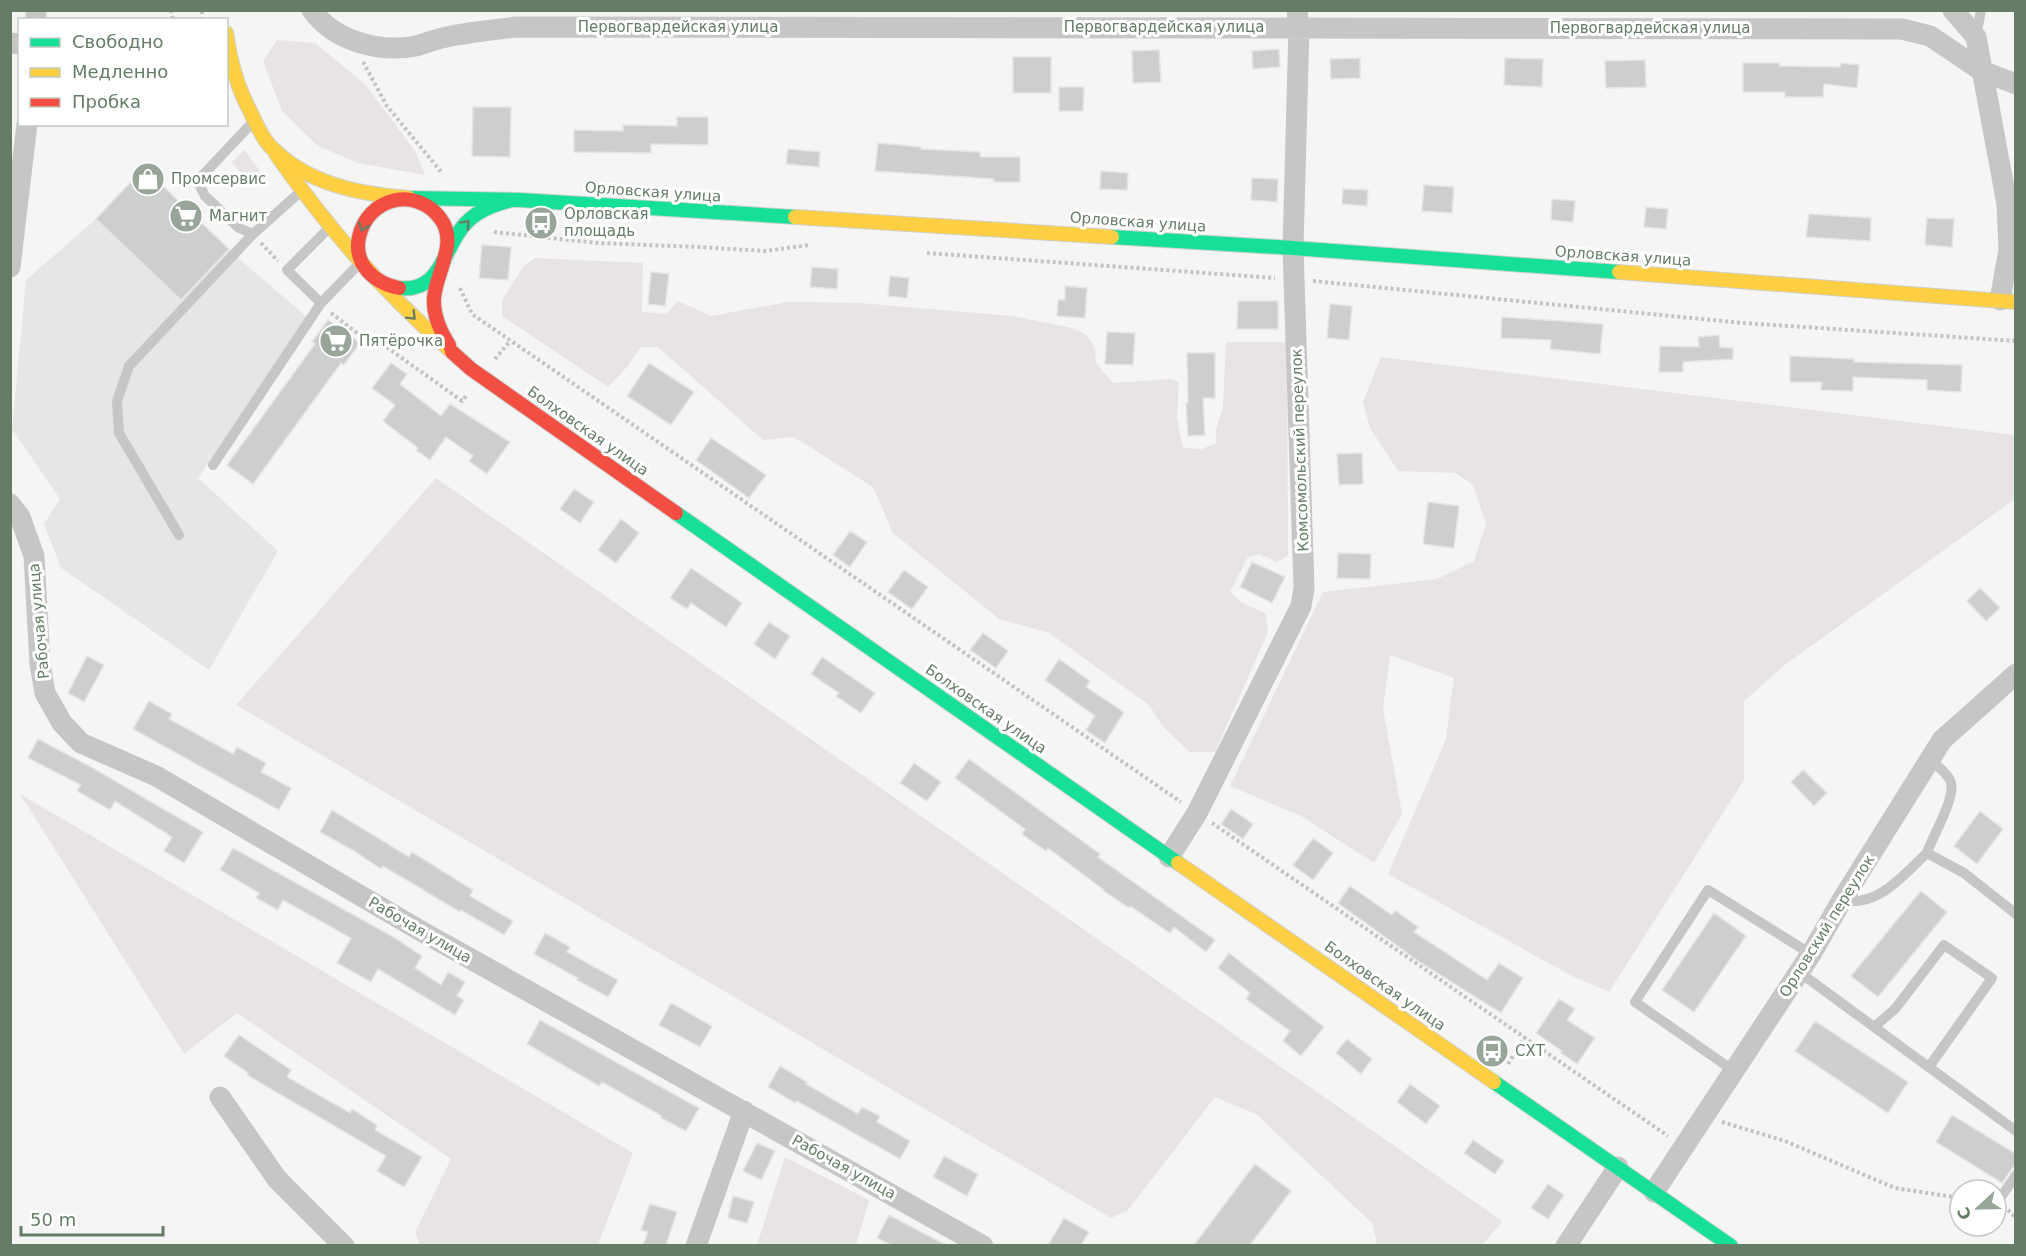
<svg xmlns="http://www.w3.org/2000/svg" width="2026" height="1256" font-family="'DejaVu Sans',sans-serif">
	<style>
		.built { fill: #e6e6e5 }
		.green { fill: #e7e4e3 }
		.building { fill: #cdcfcd; stroke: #e5e4e4; stroke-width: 1.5 }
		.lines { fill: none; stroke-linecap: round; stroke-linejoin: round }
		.fast-casing { stroke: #cfd1cf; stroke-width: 16 }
		.slow-casing { stroke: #cfd1cf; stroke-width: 16 }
		.jam-casing { stroke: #cfd1cf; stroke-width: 16 }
		.path { stroke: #c2c4c2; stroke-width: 4; stroke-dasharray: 3 3; stroke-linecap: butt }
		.lane { stroke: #c5c6c5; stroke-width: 10 }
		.street { stroke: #c5c6c5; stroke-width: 21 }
		.fast { stroke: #16e098; stroke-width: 14 }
		.slow { stroke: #ffcf43; stroke-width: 14 }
		.jam { stroke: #f24e42; stroke-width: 14 }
		.oneway { stroke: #657c67 }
		.labels { text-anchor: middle; stroke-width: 6; stroke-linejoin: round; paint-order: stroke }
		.street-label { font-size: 15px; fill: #657c67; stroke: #fff }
		.poi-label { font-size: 15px; fill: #657c67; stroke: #fff; text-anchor: start }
	</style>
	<rect width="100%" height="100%" fill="#f6f5f5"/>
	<path class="built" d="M144 168 229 250 307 317 198 478 278 551 209 670 61 568 44 524 60 499 12 429 26 280 96 219Z"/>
	<path class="green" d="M277 40 315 43 365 84 415 151 425 175 358 163 318 146 282 111 263 61Z
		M244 150 264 176 252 187 232 162Z
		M535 258 643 263 642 312 666 314 678 301 711 316 788 302 860 303 1012 316 1072 328 1087 335 1095 349 1096 363 1113 383 1171 379 1179 382 1177 417 1183 448 1202 449 1216 443V430L1223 407 1226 342H1287L1288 556 1277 562 1259 554 1248 557 1230 592 1241 602 1266 614 1268 632 1215 752H1190L1164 728 1149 705 1049 633 999 619 893 533 873 487 794 437 763 440 658 347H641L626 368 608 387 502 316V300L524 266Z
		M1381 357 2015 435V499L1786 664 1744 701V780L1609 992 1572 976 1388 874 1446 739 1454 678 1390 655 1383 709 1402 814 1374 863 1301 816 1230 786 1323 592 1437 579 1474 561 1486 524 1473 485 1456 473 1398 471 1370 428 1363 402Z
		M436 478 1502 1221V1222L1482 1245H1377L1373 1224 1256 1114 1215 1097 1128 1210 1111 1218 236 705Z
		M20 794 633 1153 598 1245H420L415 1232 451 1159 237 1013 184 1054Z
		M785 1157 869 1200 856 1245H757Z"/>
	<path class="building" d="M1279 49 1280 67 1253 69 1252 51Z
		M1159 50 1161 82 1133 83 1132 51Z
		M1013 57H1051V93H1013Z
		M1360 58V78L1331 79 1330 59Z
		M1505 58 1543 59 1542 87 1504 85Z
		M1645 60 1646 87 1606 88 1605 61Z
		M1743 63H1779V66L1840 67 1841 63 1859 65 1857 88 1824 84 1823 97H1785V92H1743Z
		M1059 87H1084L1083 111H1059Z
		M473 107H511L510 157 472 156Z
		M677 117H708V145L651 144V153L574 152V130L623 131V125L677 126Z
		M878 143 921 147V149L980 152V157H1020V182H994V179L875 171Z
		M788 149 820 152 819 167 786 164Z
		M144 168 229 249 181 300 96 219Z
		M1101 171 1128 173 1127 190 1100 189Z
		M1252 178 1278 179 1277 202 1251 200Z
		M1424 185 1454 187 1452 213 1422 211Z
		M1343 189 1368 190 1367 206 1342 204Z
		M1552 199 1575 201 1573 222 1551 220Z
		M1646 207 1668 209 1666 229 1644 227Z
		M1809 214 1871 218 1870 241 1806 237Z
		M1927 218 1954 219 1952 247 1925 245Z
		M482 245 511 247 508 280 479 278Z
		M812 267 838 269 837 289 810 287Z
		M651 272 669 274 665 306 648 304Z
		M890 276 909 278 907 298 888 296Z
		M1065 286 1087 288 1085 318 1057 316 1058 300H1065Z
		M1238 301H1278V329H1237Z
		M1330 304 1352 306 1349 340 1327 338Z
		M1502 317 1603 324 1600 354 1550 349 1551 340 1501 338Z
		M328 320 360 343 344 365 341 363 253 484 227 465 315 344 312 342Z
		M1107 332 1135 333 1133 365 1105 364Z
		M1719 335 1720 347 1733 348V359L1683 362V372H1659L1660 346 1699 347 1698 337Z
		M1187 353H1215V398H1203L1205 435 1188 436 1186 403H1188Z
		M1790 356 1854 359V362L1962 365 1961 392 1927 390V380L1853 377V391L1821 390 1822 382H1790Z
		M391 363 407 374 400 384 441 416 450 404 510 442 487 474 469 461 473 456 446 437 430 460 416 450 418 448 383 421 395 405 372 388Z
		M649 363 694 392 671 425 627 396Z
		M711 438 766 475 749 498 696 460Z
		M1362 453 1363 484 1339 485 1337 454Z
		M574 489 594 502 580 523 560 509Z
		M1428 502 1459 506 1454 548 1423 544Z
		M621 519 639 533 616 563 598 550Z
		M850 531 867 542 850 567 833 555Z
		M1338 553 1371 554 1370 579 1337 578Z
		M1252 562 1285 577 1272 603 1240 587Z
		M691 568 742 603 726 627 691 603 687 609 670 598Z
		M904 570 928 587 912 609 888 592Z
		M1980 588 2000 608 1986 621 1967 601Z
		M769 622 790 636 775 659 754 644Z
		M983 633 1008 651 996 668 970 650Z
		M87 656 104 665 84 702 68 693Z
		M822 657 875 693 861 713 836 696 839 693 811 674Z
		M1059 659 1090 681 1086 687 1124 712 1105 743 1086 730 1095 716 1045 680Z
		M149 701 172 714 169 719 233 754 237 747 266 763 261 772 291 788 279 810 133 729Z
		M38 739 91 767 203 832 184 863 164 851 172 837 115 801 110 810 77 791 81 785 28 758Z
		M969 759 1100 854 1098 857 1215 940 1206 952 1174 927 1170 933 1130 906 1129 908 1104 891V890L1048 848 1046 851 1022 834 1025 829 955 778Z
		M914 763 941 782 927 801 900 783Z
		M1803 770 1827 793 1814 806 1791 782Z
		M1231 809 1253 824 1243 839 1221 824Z
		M332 810 409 857 412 852 473 890 470 896 513 921 504 935 461 910 460 912 383 866 381 869 354 851 320 832Z
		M1980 811 2003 829 1977 864 1954 846Z
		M1313 838 1333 853 1313 880 1293 865Z
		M233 848 395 938 422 956 415 968 441 985 448 972 465 982 457 996 464 1000 455 1015 378 969 371 982 337 963 351 938 283 900 278 910 256 898 259 893 220 870Z
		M1350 886 1392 915 1395 910 1418 927 1414 932 1487 980 1499 963 1523 978 1501 1013 1421 963 1338 903Z
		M1921 891 1947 912 1878 997 1851 976Z
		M1714 913 1746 936 1694 1012 1662 990Z
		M545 933 570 947 567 952 618 980 608 997 577 980 578 978 534 954Z
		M1229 953 1324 1027 1301 1056 1283 1041 1290 1031 1246 999 1250 993 1218 968Z
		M1559 999 1575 1009 1567 1020 1595 1038 1577 1064 1561 1053 1562 1051 1536 1033Z
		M671 1003 712 1026 700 1047 659 1025Z
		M540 1020 699 1108 686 1131 661 1118 662 1116 602 1082 599 1086 527 1044Z
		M1815 1021 1908 1082 1888 1113 1795 1051Z
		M239 1035 291 1070 287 1077 350 1113 352 1109 377 1125 375 1130 422 1157 404 1187 377 1171 386 1156 247 1075 248 1073 224 1056Z
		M1347 1039 1372 1059 1361 1074 1336 1053Z
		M780 1066 807 1082 806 1084 858 1114 862 1107 880 1116 877 1122 910 1141 900 1159 797 1101 795 1103 768 1087Z
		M1410 1084 1440 1106 1426 1124 1397 1102Z
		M1952 1115 2016 1154V1163L2002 1183 1936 1142Z
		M1473 1140 1504 1161 1495 1174 1464 1153Z
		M757 1143 775 1151 761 1180 743 1171Z
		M944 1156 978 1174 967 1196 933 1177Z
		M1255 1164 1291 1191 1250 1245H1194Z
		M1548 1184 1564 1195 1548 1219 1531 1208Z
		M733 1196 754 1202 747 1223 728 1218Z
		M650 1204 677 1212 666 1245H643L648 1232 641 1230Z
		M889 1215 946 1245H891L877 1238Z
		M1064 1218 1089 1232 1081 1245H1048Z"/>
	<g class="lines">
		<defs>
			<path id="fast" d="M409 198 520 200 795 217
				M1112 237 1293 248 1619 272
				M399 288C443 293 443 246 466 223 478 210 495 204 512 200
				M676 513 1178 863
				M1494 1082 1731 1246"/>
			<path id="slow" d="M226 33C230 60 237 87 250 111 256 123 261 137 271 147 307 184 359 194 409 198
				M276 154C330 231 382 290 452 352
				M795 217 1112 237
				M1619 272 2016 302
				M1178 863 1494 1082"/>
			<path id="jam" d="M399 288C384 285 370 277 362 263 358 255 357 246 359 237 368 197 416 186 440 218 459 242 436 272 434 298 433 315 440 331 449 345
				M452 352 471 369 676 513"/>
		</defs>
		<use href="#fast" class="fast-casing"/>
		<use href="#slow" class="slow-casing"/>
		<use href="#jam" class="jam-casing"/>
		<path class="path" d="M171 10 173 20
			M251 12V10
			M202 20V10
			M363 62 387 106 442 173
			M494 232 598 243 698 247 765 251 809 245
			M261 243 278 261
			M927 253 1275 278
			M1313 281 1743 323 2016 341
			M460 288 472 314 1181 802
			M331 313 361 336 378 341 462 401 467 395
			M495 359 510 341
			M1212 823 1668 1136
			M1508 1064 1525 1037
			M1722 1122 1785 1141 1895 1188 1960 1198
			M2008 1210 2016 1218"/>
		<path class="lane" d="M1976 37 1981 10
			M252 123 202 176 200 186 205 196 239 228 253 234 299 193
			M321 303 287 270 329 228
			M213 465 321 303 359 264
			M179 535 119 433 117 401 129 366 253 234
			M1927 853C1932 837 1958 795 1950 780 1946 772 1937 766 1930 759
			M1842 900C1878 908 1903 875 1927 853L1964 873 2016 914
			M1799 972 2016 1131
			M1874 1027 1895 1009 1944 945 1992 978 1929 1067
			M1734 1071 1635 1002 1708 890 1811 954
			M1999 1200 2016 1175"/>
		<path class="street" d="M312 10C334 41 379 53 416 46 426 43 436 39 447 37 470 32 493 30 516 27L1902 29 1930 36 1982 71 2016 84
			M1953 10 1976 37 2007 204 2009 250 2000 300
			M36 20V10
			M10 43 20 44
			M10 267 27 124
			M10 504 20 517 34 556 40 664 45 693 62 723 81 743 156 776 421 931 983 1246
			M1169 857 1197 813 1301 606 1304 588 1293 248 1299 27 1297 10
			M220 1097 277 1179 344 1246
			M1654 1192 1811 954 1842 900 1942 740 2016 674
			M696 1246 744 1111
			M1566 1246 1618 1167"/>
		<use href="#fast" class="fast"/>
		<use href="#slow" class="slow"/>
		<use href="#jam" class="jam"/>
	</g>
	<defs><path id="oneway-chevron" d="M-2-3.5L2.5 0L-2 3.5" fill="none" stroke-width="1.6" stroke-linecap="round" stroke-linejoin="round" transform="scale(1.5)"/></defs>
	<g class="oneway">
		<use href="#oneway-chevron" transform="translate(466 224) rotate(-47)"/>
		<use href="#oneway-chevron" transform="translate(363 227) rotate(111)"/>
		<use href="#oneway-chevron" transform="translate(412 316) rotate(45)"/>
	</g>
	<defs>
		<symbol id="shop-disc" viewBox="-11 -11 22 22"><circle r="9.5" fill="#98a699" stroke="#fff"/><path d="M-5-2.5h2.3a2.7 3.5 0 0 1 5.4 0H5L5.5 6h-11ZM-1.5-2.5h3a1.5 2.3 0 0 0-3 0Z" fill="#fff"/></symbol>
		<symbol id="supermarket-disc" viewBox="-11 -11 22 22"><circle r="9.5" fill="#98a699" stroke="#fff"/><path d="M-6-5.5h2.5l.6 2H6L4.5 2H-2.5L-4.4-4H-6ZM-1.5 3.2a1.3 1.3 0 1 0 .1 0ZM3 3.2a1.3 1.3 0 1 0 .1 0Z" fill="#fff"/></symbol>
		<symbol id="bus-disc" viewBox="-11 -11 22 22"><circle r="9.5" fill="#98a699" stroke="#fff"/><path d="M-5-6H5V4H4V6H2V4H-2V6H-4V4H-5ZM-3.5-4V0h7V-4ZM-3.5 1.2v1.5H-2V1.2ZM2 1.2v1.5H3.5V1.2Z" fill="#fff"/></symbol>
	</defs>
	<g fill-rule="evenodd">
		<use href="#shop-disc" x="129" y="160" width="38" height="38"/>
		<use href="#supermarket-disc" x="167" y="197" width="38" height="38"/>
		<use href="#bus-disc" x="522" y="204" width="38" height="38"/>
		<use href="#supermarket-disc" x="317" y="322" width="38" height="38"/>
		<use href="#bus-disc" x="1473" y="1032" width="38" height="38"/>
	</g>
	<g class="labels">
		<g class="street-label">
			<text x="678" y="32">Первогвардейская улица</text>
			<text x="1164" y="32">Первогвардейская улица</text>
			<text x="1650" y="33">Первогвардейская улица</text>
			<text transform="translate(653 192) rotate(4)" y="5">Орловская улица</text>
			<text transform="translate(1138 222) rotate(4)" y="5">Орловская улица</text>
			<text transform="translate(1623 256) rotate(4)" y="5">Орловская улица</text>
			<text transform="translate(588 431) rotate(35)" y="5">Болховская улица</text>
			<text transform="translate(1300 450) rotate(-92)" y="5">Комсомольский переулок</text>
			<text transform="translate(39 621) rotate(-95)" y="5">Рабочая улица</text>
			<text transform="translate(986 709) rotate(35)" y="5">Болховская улица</text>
			<text transform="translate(1827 926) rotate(-58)" y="5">Орловский переулок</text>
			<text transform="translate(420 930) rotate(30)" y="5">Рабочая улица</text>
			<text transform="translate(1385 986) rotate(35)" y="5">Болховская улица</text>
			<text transform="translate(844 1167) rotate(29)" y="5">Рабочая улица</text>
		</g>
		<g class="poi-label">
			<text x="171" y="184">Промсервис</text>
			<text x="564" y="219">Орловская<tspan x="564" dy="17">площадь</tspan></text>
			<text x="209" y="221">Магнит</text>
			<text x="359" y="346">Пятёрочка</text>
			<text x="1515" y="1056">СХТ</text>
		</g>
	</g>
	<rect width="2026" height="1256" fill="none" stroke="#657c67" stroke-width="24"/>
	<rect x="18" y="18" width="210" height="108" fill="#ffffff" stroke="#c1cbc2" stroke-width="1.5"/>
	<rect x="30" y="38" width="30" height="9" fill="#16e098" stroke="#c1cbc2" stroke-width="1.5"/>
	<text x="72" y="48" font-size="18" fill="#657c67">Свободно</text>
	<rect x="30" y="68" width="30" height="9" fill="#ffcf43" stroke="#c1cbc2" stroke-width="1.5"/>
	<text x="72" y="78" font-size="18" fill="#657c67">Медленно</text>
	<rect x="30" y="98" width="30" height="9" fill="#f24e42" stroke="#c1cbc2" stroke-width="1.5"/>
	<text x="72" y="108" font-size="18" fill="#657c67">Пробка</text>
	<g transform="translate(1978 1208) rotate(248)"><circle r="28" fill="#ffffff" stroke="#c1cbc2" stroke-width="1.5"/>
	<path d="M0-4.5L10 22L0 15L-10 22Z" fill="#98a699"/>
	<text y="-9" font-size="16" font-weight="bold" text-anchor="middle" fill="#657c67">С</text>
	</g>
	<path d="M21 1226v9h142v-9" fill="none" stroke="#657c67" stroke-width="3"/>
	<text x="30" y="1226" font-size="18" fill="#657c67" stroke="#ffffff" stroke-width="4.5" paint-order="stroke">50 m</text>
</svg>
